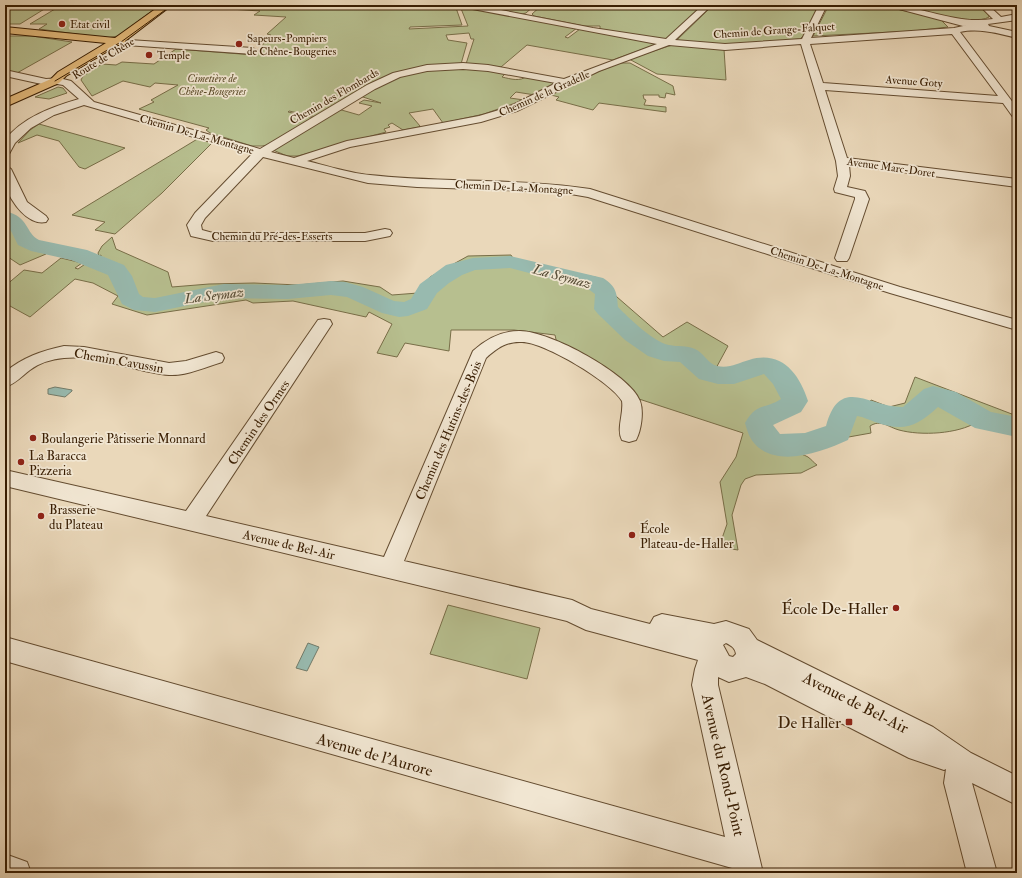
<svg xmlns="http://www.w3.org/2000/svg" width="1022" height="878" font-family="'IM FELL Double Pica',serif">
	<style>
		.green { fill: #b7bf8f; stroke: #786e48 }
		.water { fill: #98baaf; stroke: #727b6a }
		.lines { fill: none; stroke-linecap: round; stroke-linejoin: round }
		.river { fill: #98baaf; fill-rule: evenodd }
		.minor-casing { stroke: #644c30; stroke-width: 2 }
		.major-casing { stroke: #381d02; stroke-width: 2 }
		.minor { fill: #f1e6d2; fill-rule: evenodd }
		.major { fill: #e5bc7d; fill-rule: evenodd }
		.tram { stroke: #381d02; stroke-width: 1 }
		.poi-dot { fill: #8f2418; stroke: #f1e6d2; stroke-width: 1.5 }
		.labels { text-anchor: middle; stroke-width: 3.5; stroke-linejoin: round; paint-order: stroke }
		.far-poi-label { font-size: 11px; fill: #381d02; stroke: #f1e6d2; text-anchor: start }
		.far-street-label { font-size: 11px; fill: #381d02; stroke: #f1e6d2 }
		.far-park-label { font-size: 11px; font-style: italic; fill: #5e4e2c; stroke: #f1e6d2 }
		.street-label { font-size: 13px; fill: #381d02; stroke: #f1e6d2 }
		.poi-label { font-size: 13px; fill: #381d02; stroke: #f1e6d2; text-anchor: start }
		.water-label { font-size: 14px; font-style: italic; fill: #554c36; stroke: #f1e6d2 }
		.near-poi-label { font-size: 16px; fill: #381d02; stroke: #f1e6d2; text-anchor: end }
		.near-street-label { font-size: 16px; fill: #381d02; stroke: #f1e6d2 }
	</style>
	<rect width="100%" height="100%" fill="#ead8ba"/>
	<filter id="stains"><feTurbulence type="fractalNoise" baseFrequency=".005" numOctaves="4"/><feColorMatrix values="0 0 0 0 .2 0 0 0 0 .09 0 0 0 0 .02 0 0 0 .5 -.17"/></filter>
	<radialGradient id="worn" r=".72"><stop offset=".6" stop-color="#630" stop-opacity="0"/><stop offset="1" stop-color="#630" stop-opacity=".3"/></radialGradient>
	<path class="green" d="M5 5H34L31 7 46 8 20 24H5Z
		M99 5H160L118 36 106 38 39 29 47 24H30L55 9 72 6Z
		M185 5H455L462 25 410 27 409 29 468 26 460 6 577 28 565 37 568 38 580 29 651 42 654 45 613 60 527 45 501 67 466 64 474 39H471L469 33 446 35 448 40 467 43 461 64 404 71 316 117 289 111 288 112 315 118 268 145 262 146H252L210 133 206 130 209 128 139 109 154 102 151 100 178 85 155 83 150 87 123 81 92 96 81 80 83 76 102 64 116 65 122 62 154 64 176 49 254 55 271 35 267 34 286 17 254 15 260 11 184 6Z
		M472 5H535L526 13 522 14Z
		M542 5H647L646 7 649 8 652 5H704L668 38 663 40 600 29V26H584L534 16 532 14Z
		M713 5H819L805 34 800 39 738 45 682 43 677 40Z
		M829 5H880L940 19 948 27 913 31 813 36Z
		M897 5H979L989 14V17C973 27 916 9 897 5Z
		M5 36H32L72 42 17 73 5 70Z
		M672 45 724 49 726 80 657 74 629 59Z
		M620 63H630L673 86 675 95 666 93 665 98 659 97V95H643L644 99 646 100 644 105 666 107V112L599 103 593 110 556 100 559 97 551 95C556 90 563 85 571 86L575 84V81Z
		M455 67 507 72 502 77C511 79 520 82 527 76L552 81 553 85 535 95 516 92 510 98 524 100 484 114 443 123 433 109 409 113 420 126 419 127 403 130 392 123 388 125 390 127 384 129 386 132 298 156H287L273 150 338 109 359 115 372 106 359 103 364 100 381 103 360 96 378 85 411 72Z
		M58 87 63 88 67 93 49 99 35 97Z
		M39 124 125 148 85 169 79 167 59 141 37 135 18 143 30 130Z
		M199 138 213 142 162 193 115 234 95 230 105 222 72 215Z
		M5 215 12 217 25 228 27 236 46 254 20 265 5 255Z
		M112 237 116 249 168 272 172 287 209 284 254 283 298 285 343 281 380 287 392 295 418 293 430 277 468 256 511 255 514 260 599 278 617 297 663 337 687 322 728 346 715 370 726 380C743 383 753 364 770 368L779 378 781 386 790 400 789 404 766 411 755 420C754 448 792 448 808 457 811 459 814 463 817 465L801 473 756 475 745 479 741 485 732 515 738 550 719 547 727 524 720 482 736 457 743 433 639 399 557 344 555 335 514 330H451L449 351 405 343 397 357 377 353 392 324 369 312 366 317 293 301 253 303 246 300 147 315 112 304 118 296 93 283 75 279 30 317 10 306 5 311V286L24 270 42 273 61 258 82 263 75 268 78 269 94 258 101 259V255L99 256 98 253 102 246Z
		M915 377 1017 416V434L977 422C958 434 921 436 899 430 888 427 881 419 870 426L871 433 843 438 841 435C847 423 850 409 865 410L871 400 889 407 905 403Z
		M448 605 540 628 527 679 430 654Z"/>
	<path class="water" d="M55 387 72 390V391L65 397 48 394V389Z
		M308 643 319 647 307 671 296 668Z"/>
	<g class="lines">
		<path class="river" d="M5 211C30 217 25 233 39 240L87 250 124 265 132 276 139 294 143 297 155 298 224 284 288 285 331 281 345 282 363 287 394 301 404 302 411 299 420 284 446 265 473 258 510 256 603 278C616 286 617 293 618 307 629 318 653 342 669 345 678 347 686 345 695 349 704 353 708 364 717 366 729 369 738 363 749 360 781 350 799 373 808 401L801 412 773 425 780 434 805 433 826 426C840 374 870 408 903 407L924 389 933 386 956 392 991 412 1017 417V437L975 428 938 407C916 427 904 432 875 422 869 420 864 417 857 416L848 440C822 452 776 469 754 443 749 437 747 430 745 423 757 402 764 410 781 399L773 384 764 374 734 384H718L699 379 680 362 664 361 648 356 625 340 598 314 594 309 595 294 587 288 510 268 475 270 462 275 449 283 437 293 427 309 408 316 399 317 382 313 347 297 331 295 288 299 224 298 155 312 134 310 122 304 108 275 71 260 31 251 18 245 11 231 5 225Z"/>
		<defs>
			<path id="minor" d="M458 5H475L593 28 666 39 703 5H712L675 40 725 44 802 39 819 5H827L811 38 954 28 968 25 963 26 884 5C922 5 954 25 993 19L979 5H988L1001 17 1017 14V20L988 24 989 26 1017 32V38C997 33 979 28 960 32L1017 108V118L1013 117 1003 103 825 90 847 158 1017 179V187L849 165 850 176 847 187 865 191 869 199 849 258 847 261H837L835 258 855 199V197L835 192 834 189 838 176 836 161 801 44 725 50 669 45 599 71 517 111 481 122 350 147 307 161C328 166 349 173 370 175 443 183 518 178 590 189L900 287 1017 320V330L890 293 588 197 559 192 417 187 368 183 263 157 205 218 201 225 202 230 213 233H365L385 229 390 230 392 233 390 236 365 241H213L191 236 187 225 195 213 252 154 84 105 54 115 31 128 15 143 9 154 5 155V140C23 117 52 107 79 99L63 85 57 84 46 85 5 76V70L46 79 59 78 71 81 94 102 260 149 367 85 393 73 427 65 463 63 488 65 564 79 657 44 462 7ZM952 34 998 96 823 83 810 44ZM463 69 488 71 556 83 509 107 479 116 347 141 294 158 271 152 375 89 400 77 427 71Z
				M129 40 253 48 258 51 253 54 126 45V41Z
				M5 165 11 169 27 202 46 216 48 219 46 222C28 226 11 202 6 187 4 181 5 172 5 165Z
				M324 319 330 320 332 324 206 516 384 557 473 351C486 339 501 331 519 331 548 330 630 374 640 401 644 412 641 431 636 440L629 442 622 440C616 429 624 414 622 401 611 382 544 342 522 342 507 341 497 348 486 358L404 561 572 600 591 609 650 624 654 617 662 614 714 624 726 621 749 629 757 640 933 727 971 753 1017 776V805L972 783 997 873H967L944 783 946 769 944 770 909 758 765 684 746 677 729 682 718 677V685L763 873H733L732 868 5 661V637L725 837 692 685 695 669 698 660 586 630 567 621 5 486V470L186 511 318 320ZM726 643C732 646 735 648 736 654L733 657 729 656 723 645Z
				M64 346 84 347 169 363 186 361 216 352 222 354 224 358 222 362C206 367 186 376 169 375 134 372 99 354 64 358 52 359 39 363 30 370 22 376 15 384 5 387V372C24 357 41 351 64 346Z
				M5 854 27 862 31 873H5Z"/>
			<path id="major" d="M161 5H172L125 41V44L118 45 66 76 59 83 5 107V99L51 79 58 72 106 43 5 33V27L115 38Z"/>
		</defs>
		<use href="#minor" class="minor-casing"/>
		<use href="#major" class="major-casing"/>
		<use href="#minor" class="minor"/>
		<use href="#major" class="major"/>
		<path class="tram" d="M55 81 121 42 172 5"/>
	</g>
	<g class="poi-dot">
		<circle cx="62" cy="24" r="4"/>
		<circle cx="239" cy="44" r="4"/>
		<circle cx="149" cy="55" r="4"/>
		<circle cx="33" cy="438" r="4"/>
		<circle cx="21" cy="462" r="4"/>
		<circle cx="41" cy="516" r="4"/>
		<circle cx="632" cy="535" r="4"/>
		<circle cx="896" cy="608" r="4"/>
		<rect x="845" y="718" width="8" height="8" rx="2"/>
	</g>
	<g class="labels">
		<g class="far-poi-label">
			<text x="70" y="28">Etat civil</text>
			<text x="247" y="42">Sapeurs-Pompiers<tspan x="247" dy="13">de Chêne-Bougeries</tspan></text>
			<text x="157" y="59">Temple</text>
		</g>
		<g class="far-street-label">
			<text transform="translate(774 30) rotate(-4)" y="4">Chemin de Grange-Falquet</text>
			<text transform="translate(103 58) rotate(-31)" y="4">Route de Chêne</text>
			<text transform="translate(914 81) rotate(4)" y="4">Avenue Goty</text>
			<text transform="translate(544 93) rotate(-24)" y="4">Chemin de la Gradelle</text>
			<text transform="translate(334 96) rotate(-30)" y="4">Chemin des Flombards</text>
			<text transform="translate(197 134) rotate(16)" y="4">Chemin De-La-Montagne</text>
			<text transform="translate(891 167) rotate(8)" y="4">Avenue Marc-Doret</text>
			<text transform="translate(514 187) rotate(3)" y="4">Chemin De-La-Montagne</text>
			<text x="272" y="240">Chemin du Pré-des-Esserts</text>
			<text transform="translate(827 268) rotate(18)" y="4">Chemin De-La-Montagne</text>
		</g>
		<g class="far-park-label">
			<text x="212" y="82">Cimetière de<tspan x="212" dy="13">Chêne-Bougeries</tspan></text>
		</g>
		<g class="street-label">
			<text transform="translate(119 360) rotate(10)" y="5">Chemin Cavussin</text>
			<text transform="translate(258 422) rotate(-56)" y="5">Chemin des Ormes</text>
			<text transform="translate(448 430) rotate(-67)" y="5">Chemin des Hutins-des-Bois</text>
			<text transform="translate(289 544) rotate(13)" y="5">Avenue de Bel-Air</text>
		</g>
		<g class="poi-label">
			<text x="41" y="443">Boulangerie Pâtisserie Monnard</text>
			<text x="29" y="460">La Baracca<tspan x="29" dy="15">Pizzeria</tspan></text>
			<text x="49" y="514">Brasserie<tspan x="49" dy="15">du Plateau</tspan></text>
			<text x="640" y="533">École<tspan x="640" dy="15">Plateau-de-Haller</tspan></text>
		</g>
		<g class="water-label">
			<text transform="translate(562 276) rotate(15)" y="5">La Seymaz</text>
			<text transform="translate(214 295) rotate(-7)" y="5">La Seymaz</text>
		</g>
		<g class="near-poi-label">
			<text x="888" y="614">École De-Haller</text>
			<text x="841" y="728">De Haller</text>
		</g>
		<g class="near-street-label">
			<text transform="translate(856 702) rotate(27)" y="6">Avenue de Bel-Air</text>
			<text transform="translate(375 754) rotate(16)" y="6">Avenue de l'Aurore</text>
			<text transform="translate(724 765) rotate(77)" y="6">Avenue du Rond-Point</text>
		</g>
	</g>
	<rect width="1022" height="878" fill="none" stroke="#ead8ba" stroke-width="20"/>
	<rect x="6" y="6" width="1010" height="866" fill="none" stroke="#381d02" stroke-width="2"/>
	<rect x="10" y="10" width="1002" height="858" fill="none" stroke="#381d02"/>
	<rect width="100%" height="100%" filter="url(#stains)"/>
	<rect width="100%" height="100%" fill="url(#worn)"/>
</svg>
